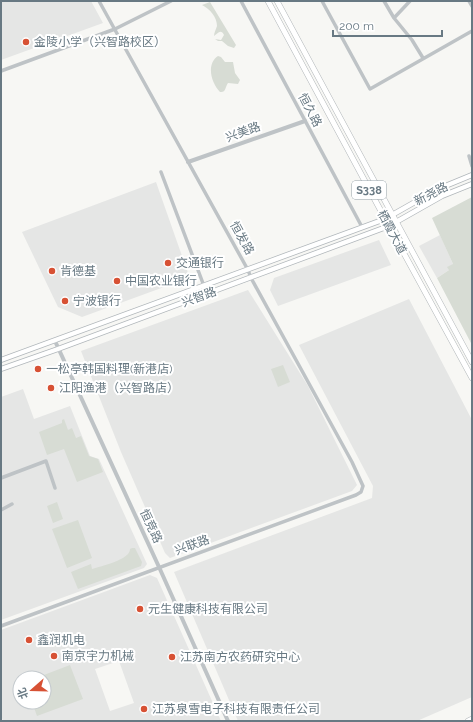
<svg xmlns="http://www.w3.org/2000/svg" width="473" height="722" font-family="Raleway,'Noto Sans SC',sans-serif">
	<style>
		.built { fill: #e5e6e5; fill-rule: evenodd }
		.green { fill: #d7dcd4 }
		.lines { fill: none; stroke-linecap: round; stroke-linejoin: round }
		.secondary-casing { stroke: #b1b7bb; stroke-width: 6 }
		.primary-casing { stroke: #b2b7ba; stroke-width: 6 }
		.minor { stroke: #bec3c6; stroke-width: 3.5 }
		.tertiary { stroke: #bec3c6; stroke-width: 4 }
		.secondary { stroke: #fff; stroke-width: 4.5 }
		.primary { stroke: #fff; stroke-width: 5 }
		.poi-dot { fill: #d75134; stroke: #fff; stroke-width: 1.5 }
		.labels { text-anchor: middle; stroke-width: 4; stroke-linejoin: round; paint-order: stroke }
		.shield { fill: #fff; stroke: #95a1a8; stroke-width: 1 }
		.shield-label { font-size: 11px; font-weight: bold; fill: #687983 }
		.poi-label { font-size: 12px; fill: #687983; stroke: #fff; text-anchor: start }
		.street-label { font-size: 12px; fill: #687983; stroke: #fff }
	</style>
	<rect width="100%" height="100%" fill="#f7f7f4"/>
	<path class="built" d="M1 1H91L103 23 1 60Z
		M156 182 188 273 186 279 82 317 58 307 22 232Z
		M440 235 453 264 449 270 437 278 419 246Z
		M379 240 391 265 278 306 270 290 274 278Z
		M248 290 308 386 357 485 352 491 170 558 165 553 121 452 81 351Z
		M409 299 472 420V697L417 721H238L174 572 372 498 373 486 299 345Z
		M23 389 34 419 70 406 90 456 99 459 147 564 144 568 1 620V397Z
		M150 575 157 578 221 721H3L1 715V630ZM119 661 134 703 110 711 95 669ZM20 678H44V702H20Z"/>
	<path class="green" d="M210 2 236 45 234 48 228 46 222 41H218L215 39 221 40 224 35C221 28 217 34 214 36 214 33 216 29 217 26 217 17 210 9 202 5Z
		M218 56 221 57 225 62H233L235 73 240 80 238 84 228 83C225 87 226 93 220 92 211 83 206 64 218 56Z
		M472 197V345L437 278 449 270 447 267 453 264 432 218Z
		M283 365 290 382 278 387 271 369Z
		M64 419 68 430 72 428 76 438 81 436 89 456 98 459 103 472 77 482 64 449 47 455 39 432 62 423V420Z
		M57 502 63 519 53 523 47 506Z
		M78 520 92 558 67 568 52 529Z
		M132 548H135L142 562 141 566 78 589 71 572 91 564 92 569C101 566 130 560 130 549Z
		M70 665 83 699 37 716 32 702H44V678H36Z"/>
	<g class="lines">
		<defs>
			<path id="secondary" d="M1 360 385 219 438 189 472 175
				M1 369 58 349 389 226 442 196 472 184"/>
			<path id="primary" d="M268 1 389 226 472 378
				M277 1 472 362
				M468 721 472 719"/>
		</defs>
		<use href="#secondary" class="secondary-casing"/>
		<use href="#primary" class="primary-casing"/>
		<path class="minor" d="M241 1 362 227
			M322 1 370 89 472 31
			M384 1 394 18 412 40 423 58
			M469 1 472 6
			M394 18 410 1
			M1 71 115 29 171 1
			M469 156 472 166
			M161 172 204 286
			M1 478 46 461 55 488
			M1 510 12 504
			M1 626 356 495 361 492 363 486 352 462 251 278 248 270 99 1"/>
		<path class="tertiary" d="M188 162 305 121
			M55 341 159 567 228 721"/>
		<use href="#secondary" class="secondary"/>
		<use href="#primary" class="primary"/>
	</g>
	<g class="poi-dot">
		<circle cx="26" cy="42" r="4"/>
		<circle cx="168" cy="263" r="4"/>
		<circle cx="52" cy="271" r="4"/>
		<circle cx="117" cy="281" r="4"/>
		<circle cx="65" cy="301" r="4"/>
		<circle cx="38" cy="369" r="4"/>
		<circle cx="51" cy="388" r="4"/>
		<circle cx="140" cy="609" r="4"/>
		<circle cx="29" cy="640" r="4"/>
		<circle cx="54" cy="656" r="4"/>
		<circle cx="172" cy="657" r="4"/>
		<circle cx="144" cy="709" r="4"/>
	</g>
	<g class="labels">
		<rect class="shield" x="352" y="181" width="34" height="18" rx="3"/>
		<g class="shield-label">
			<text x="369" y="194">S338</text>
		</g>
		<g class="poi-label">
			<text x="34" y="46">金陵小学（兴智路校区）</text>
			<text x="176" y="267">交通银行</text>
			<text x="60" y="275">肯德基</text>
			<text x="125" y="285">中国农业银行</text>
			<text x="73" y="305">宁波银行</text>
			<text x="46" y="373">一松亭韩国料理(新港店)</text>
			<text x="59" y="392">江阳渔港（兴智路店）</text>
			<text x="148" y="613">元生健康科技有限公司</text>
			<text x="37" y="644">鑫润机电</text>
			<text x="62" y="660">南京宇力机械</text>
			<text x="180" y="661">江苏南方农药研究中心</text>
			<text x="152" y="713">江苏泉雪电子科技有限责任公司</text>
		</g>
		<g class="street-label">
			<text transform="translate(310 110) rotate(62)" y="4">恒久路</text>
			<text transform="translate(243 132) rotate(-20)" y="4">兴美路</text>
			<text transform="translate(431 194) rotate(-27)" y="4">新尧路</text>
			<text transform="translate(392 232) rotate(62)" y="4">栖霞大道</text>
			<text transform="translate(242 238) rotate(61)" y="4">恒发路</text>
			<text transform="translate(199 297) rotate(-20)" y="4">兴智路</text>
			<text transform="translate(151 526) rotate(65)" y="4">恒竞路</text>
			<text transform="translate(192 545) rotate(-20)" y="4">兴联路</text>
		</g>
	</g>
	<rect width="473" height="722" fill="none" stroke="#687983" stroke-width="4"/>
	<g transform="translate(32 690) rotate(250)"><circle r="19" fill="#ffffff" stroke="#c3c9cd"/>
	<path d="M0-3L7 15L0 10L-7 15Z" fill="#d75134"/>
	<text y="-6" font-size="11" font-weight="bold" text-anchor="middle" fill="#687983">北</text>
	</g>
	<path d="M333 30v6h109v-6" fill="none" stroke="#687983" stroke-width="2"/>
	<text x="339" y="30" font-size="12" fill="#687983" stroke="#ffffff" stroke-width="3" paint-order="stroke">200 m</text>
</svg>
